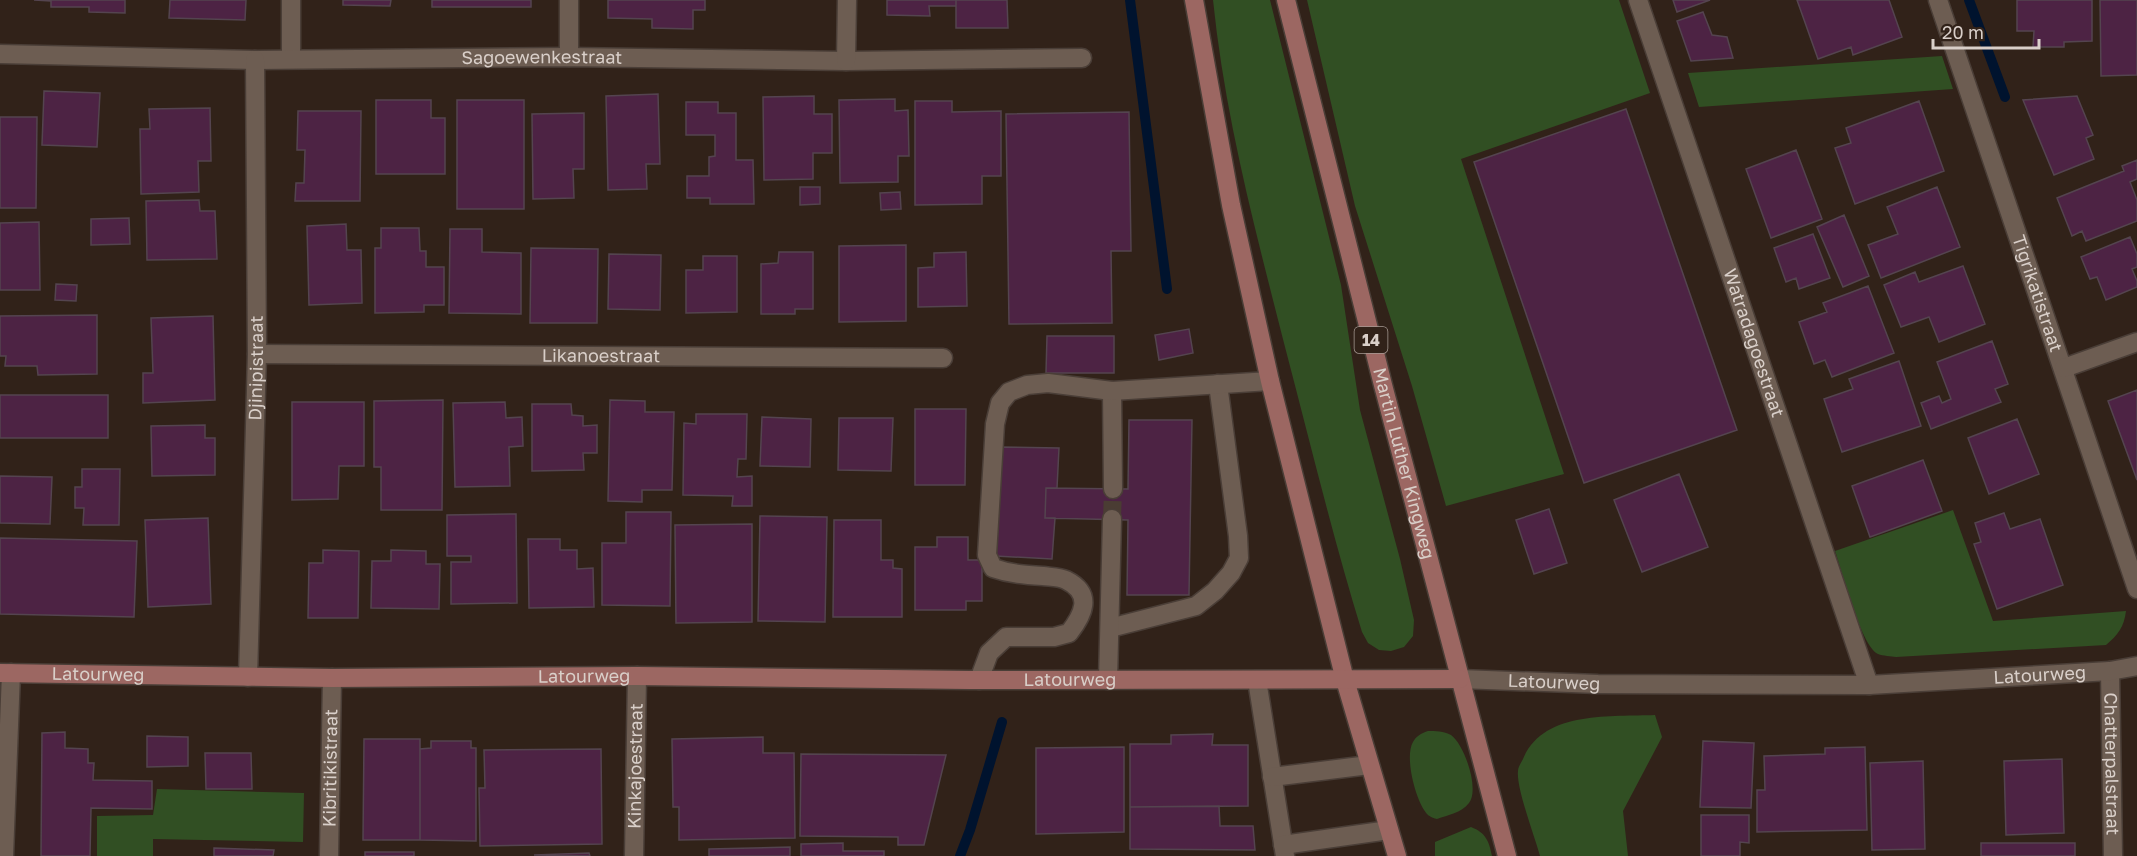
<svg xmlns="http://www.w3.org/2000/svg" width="2137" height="856" font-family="'Golos Text',sans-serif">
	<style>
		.green { fill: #314f23 }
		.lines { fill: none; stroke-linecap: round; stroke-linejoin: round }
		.stream { stroke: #00132e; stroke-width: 10 }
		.building { fill: #4d2344; stroke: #54444f; stroke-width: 1.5 }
		.minor-tunnel { stroke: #4a3c33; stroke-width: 18; stroke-dasharray: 18 9; stroke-linecap: butt }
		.minor-casing { stroke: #4a3e37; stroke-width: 21 }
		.major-casing { stroke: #4a3e37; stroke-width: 21 }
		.minor { stroke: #6d5d52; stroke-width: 18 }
		.major { stroke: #9c6762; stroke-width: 18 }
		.labels { text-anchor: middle; stroke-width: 6; stroke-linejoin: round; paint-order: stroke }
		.shield { fill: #312219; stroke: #a79b94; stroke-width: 1.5 }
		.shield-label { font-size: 16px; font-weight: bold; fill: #d9cfc9 }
		.street-label { font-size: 18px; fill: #d9cfc9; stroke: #312219 }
	</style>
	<rect width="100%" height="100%" fill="#312219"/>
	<path class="green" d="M1213 0H1270L1341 285 1360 410 1400 559 1414 620 1413 636 1404 647 1391 651 1379 650 1368 643 1362 632C1333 538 1310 442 1285 347 1256 233 1225 118 1213 0Z
		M1307 0H1619L1650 93 1461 159 1564 474 1446 506 1412 386 1355 206Z
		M1942 56 1953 89 1699 107 1688 73Z
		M1953 510 1993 621 2126 611C2124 627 2118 635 2106 645L1896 657C1891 656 1883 656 1878 654 1861 646 1842 571 1835 551Z
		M1655 715 1662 737 1623 811 1628 856H1540C1535 837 1516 788 1518 771 1518 767 1521 763 1523 759 1543 710 1612 717 1655 715Z
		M1428 731C1435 731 1444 731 1451 735 1464 744 1480 789 1469 803 1461 813 1448 815 1437 819 1435 819 1429 816 1428 815 1416 803 1404 757 1413 742 1416 736 1422 733 1428 731Z
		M157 789 304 793 303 842 153 839V856H97V816L153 815Z
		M1471 827C1486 833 1489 841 1492 856H1435V842Z"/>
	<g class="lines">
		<path class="stream" d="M1130 0 1167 289
			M1969 0 2005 97
			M960 856 970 830 1002 722"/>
	</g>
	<path class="building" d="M34 0H125V13L89 12V7H51V1Z
		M170 0H246L245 20 169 18Z
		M343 0H391L390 6 343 5Z
		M432 0H531V7H432Z
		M608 0H705V10H693V29L652 28V19L608 18Z
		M887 0H956V6H929L930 16 887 15Z
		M956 0H1007L1008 28H956Z
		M1673 0H1710L1677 12Z
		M1797 0H1889L1902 37 1853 55 1851 47 1818 59Z
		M2017 0H2092V41L2064 42V47H2033L2034 31H2017Z
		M2100 0H2137V75L2101 76Z
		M1703 12 1712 35 1727 37 1733 58 1691 61 1677 21Z
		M44 91 100 93 97 147 42 145Z
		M658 94 660 164H646L647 189 608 190 606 96Z
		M814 96V114H832V153H813V179L764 180 763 97Z
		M2077 96 2093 135 2086 138 2094 159 2054 175 2023 100Z
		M895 99V111L908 110 909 156H898V182L840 183 839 100Z
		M376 100H431V118H445V174H376Z
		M457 100H524V209H457Z
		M915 101H952V112L1001 111V176H982V204L915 205Z
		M1919 101 1944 171 1855 204 1835 148 1851 143 1846 128Z
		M686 102H718V113H736V160H753L754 204H710V198H687V176H709V157L715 156V135H686Z
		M210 108 211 161H198L199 192 141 194 140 129H150L149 109Z
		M1626 109 1737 430 1584 483 1474 162Z
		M298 111H361L360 201H295L296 183H304L305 150H297Z
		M1129 112 1131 251H1111L1112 323 1009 324 1006 114Z
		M584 113V169H573L574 198 533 199 532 114Z
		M0 117H37L36 208H0Z
		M1796 150 1822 219 1771 238 1746 169Z
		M2137 160V179L2130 182 2137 200V221L2086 241 2082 231 2072 236 2057 198 2124 171 2122 166Z
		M800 187H820V204L800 205Z
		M1937 187 1960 247 1881 278 1868 245 1898 234 1887 207Z
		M900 192 901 209 881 210 880 193Z
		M199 200 200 211H215L217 259 147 260 146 201Z
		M1844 215 1869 276 1843 287 1817 227Z
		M129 218 130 244 91 245V219Z
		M39 222 40 290H0V223Z
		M346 224 347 250H361L362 303 309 305 307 226Z
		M381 228H419L420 251H426V267H444V305H424V312L375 313V248H381Z
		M450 229H482V252L521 253V314L449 313Z
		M1813 234 1830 278 1799 289 1796 278 1786 282 1774 248Z
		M2130 237 2137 254V267L2132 269 2137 281V287L2106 300 2097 277 2090 279 2081 257Z
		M906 245V321L839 322V246Z
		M531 248 598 249 597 323H530Z
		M779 252H813V309H795V314H761V264L778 263Z
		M966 252 967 306 918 307V268L934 267V253Z
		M609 254 661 255 660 310 608 309Z
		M703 256H737V312L686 313V270H703Z
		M1963 266 1985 324 1939 342 1929 317 1901 327 1884 285 1915 272 1919 282Z
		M56 284 77 285 76 301 55 300Z
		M1868 286 1894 353 1832 377 1825 360 1814 364 1799 322 1827 312 1823 303Z
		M97 315V374L38 375 37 366H5L6 356H0V316Z
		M213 316 215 400 143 403V373H153L151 318Z
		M1189 329 1193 353 1159 360 1155 335Z
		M1047 336H1114V373H1046Z
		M1992 341 2008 384 1995 389 2001 402 1931 429 1921 403 1939 396 1942 403 1951 399 1937 362Z
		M1899 361 1921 426 1842 452 1824 399 1853 389 1849 379Z
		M2137 390V480L2108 401Z
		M0 395H108V438H0Z
		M443 400 442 510H381V467H374V401Z
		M610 400 645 401V412H674L672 490H642V502L608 501Z
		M292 402H364V466H339L338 499 292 500Z
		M505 402 506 418 522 417 523 446 509 447 510 486 455 487 453 403Z
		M532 404H571L572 415 583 416V426L597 425V453H583L584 470 532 471Z
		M915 409H966L965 485H915Z
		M696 414H747L746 459H738L737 477 752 476V506H732L733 496 683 495 684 423 696 424Z
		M762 417 811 419 810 467 760 466Z
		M839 418H893L891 471 838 470Z
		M2017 419 2039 474 1989 494 1968 438Z
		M1129 420H1192L1189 595H1127L1128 520 1045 518 1046 488 1128 489Z
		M205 425V438H215V475L152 476 151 426Z
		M999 447 1059 448 1057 488H1046L1045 518H1055L1052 559 995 556Z
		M1923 460 1942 511 1870 537 1852 486Z
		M82 469H120L119 525H83L84 508H75V487H82Z
		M1679 474 1708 547 1642 572 1614 500Z
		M0 476 52 477 50 524 0 523Z
		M1549 509 1567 563 1534 574 1516 520Z
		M626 512H671L670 606 602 605V543H626Z
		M2004 513 2010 529 2040 519 2063 585 1997 609 1974 544 1981 542 1975 523Z
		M516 514 517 603 451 604V562H471V556H447V515Z
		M760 516 827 517 825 622 758 621Z
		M208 518 211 604 148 607 145 520Z
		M834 520H881V560H893V568L902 569V617H833Z
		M752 524V622L676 623 675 525Z
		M937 537H968V560H982V601H966V610H915V547H937Z
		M0 538 137 541 134 617 0 614Z
		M528 539H560V550H577V569L593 568 594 607 529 608Z
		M323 550 359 551 358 618H308L309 563H323Z
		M391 550 426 551V564H440L439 609 371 608 372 561H391Z
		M65 732V748L88 749V763H94L93 780 152 781V809L91 808 90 856H41L42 733Z
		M1213 734 1212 745H1248V806L1130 807V744H1171V735Z
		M147 736 188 737V766L147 767Z
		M763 737V753H794L795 838 679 840V807H673L672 739Z
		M364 739H420V840H363Z
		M431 741H471V748H476V841L420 840V749L431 748Z
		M1703 741 1754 743 1751 808 1700 807Z
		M1124 747V832L1036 834V748Z
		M1865 747 1867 830 1757 832V790H1765L1764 756 1825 754V748Z
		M601 749 602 844 480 846 479 788H485L484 750Z
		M205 753H251L252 789H206Z
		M801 754 946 755 924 845H898V837L800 836Z
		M2062 759 2064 833 2006 835 2004 761Z
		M1923 761 1925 849 1872 850 1870 763Z
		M1219 806 1220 826H1253L1255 850 1130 849V807Z
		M1701 815H1749V843L1740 842V856H1701Z
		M843 843V851H884V856H801V844Z
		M1981 843H2075V856H1981Z
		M790 847V856H709V849Z
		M214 848 274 850 273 856H214Z
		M365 852H414V856H365Z
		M589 853 590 856 534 855Z"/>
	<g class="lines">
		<path class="minor-tunnel" d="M1112 519 1113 489"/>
		<defs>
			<g id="minor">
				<path d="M291 0V59"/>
				<path id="s1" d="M1638 0 1869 685"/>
				<path id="s2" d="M1938 0 2137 589"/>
				<path id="s3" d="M0 54 255 60 569 57 846 61 1082 58"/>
				<path d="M569 57V0"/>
				<path d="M846 61 847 0"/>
				<path id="s4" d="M257 354 943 358"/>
				<path d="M2064 368 2137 342"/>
				<path d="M1112 391 1113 489"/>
				<path d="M1110 628 1196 606 1215 591 1231 573 1239 558 1238 536 1218 384"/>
				<path id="s5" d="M2110 671 2113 856"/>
				<path id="s6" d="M248 677 257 354 255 60"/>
				<path id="s7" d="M1460 679 1598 684 1869 685 2110 671 2137 666"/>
				<path d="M979 680 989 653 1006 637H1054L1069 633C1083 615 1094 594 1066 580 1060 577 1051 577 1043 576 1026 575 1010 574 993 568L987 555 995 424 1000 403 1009 392 1027 385 1048 383 1112 391 1270 381"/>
				<path d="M1108 680 1112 519"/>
				<path d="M1257 680 1285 856"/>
				<path d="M1272 777 1369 765"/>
				<path d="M1283 845 1389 830"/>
				<path d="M4 856 11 673"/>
				<path id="s8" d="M329 856 332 678"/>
				<path id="s9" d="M634 856 637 676"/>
			</g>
			<g id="major">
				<path d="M1194 0 1231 205 1270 381 1345 680 1397 856"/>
				<path id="s10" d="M1286 0 1383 385 1507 856"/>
				<path id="s11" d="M0 673 332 678 637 676 969 680 1460 679"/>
			</g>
		</defs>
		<use href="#minor" class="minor-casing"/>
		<use href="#major" class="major-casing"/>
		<use href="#minor" class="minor"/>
		<use href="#major" class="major"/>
	</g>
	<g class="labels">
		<rect class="shield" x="1354.5" y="327" width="33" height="26" rx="4.5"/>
		<g class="shield-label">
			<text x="1371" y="346">14</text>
		</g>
		<g class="street-label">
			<text dy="6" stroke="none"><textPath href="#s3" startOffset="542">Sagoewenkestraat</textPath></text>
			<text dy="6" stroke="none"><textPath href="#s2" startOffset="310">Tigrikatistraat</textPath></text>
			<text dy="6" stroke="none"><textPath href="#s1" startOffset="362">Watradagoestraat</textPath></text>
			<text dy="6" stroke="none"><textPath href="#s4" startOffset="344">Likanoestraat</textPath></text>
			<text dy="6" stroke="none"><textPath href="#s6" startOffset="309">Djinipistraat</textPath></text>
			<text dy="6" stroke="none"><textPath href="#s10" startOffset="478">Martin Luther Kingweg</textPath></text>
			<text dy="6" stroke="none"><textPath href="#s11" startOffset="98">Latourweg</textPath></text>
			<text dy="6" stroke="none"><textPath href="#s7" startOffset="580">Latourweg</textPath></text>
			<text dy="6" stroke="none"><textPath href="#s11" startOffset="584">Latourweg</textPath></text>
			<text dy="6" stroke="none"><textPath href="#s11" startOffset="1070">Latourweg</textPath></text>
			<text dy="6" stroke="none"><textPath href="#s7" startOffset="94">Latourweg</textPath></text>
			<text dy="6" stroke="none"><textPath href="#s5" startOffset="93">Chatterpalstraat</textPath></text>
			<text dy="6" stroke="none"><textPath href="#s9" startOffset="90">Kinkajoestraat</textPath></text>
			<text dy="6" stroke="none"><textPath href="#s8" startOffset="88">Kibritikistraat</textPath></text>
		</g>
	</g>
	<path d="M1933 39v9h106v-9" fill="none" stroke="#d9cfc9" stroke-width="3"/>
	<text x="1942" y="39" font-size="18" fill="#d9cfc9" stroke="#312219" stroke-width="4.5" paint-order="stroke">20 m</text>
</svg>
